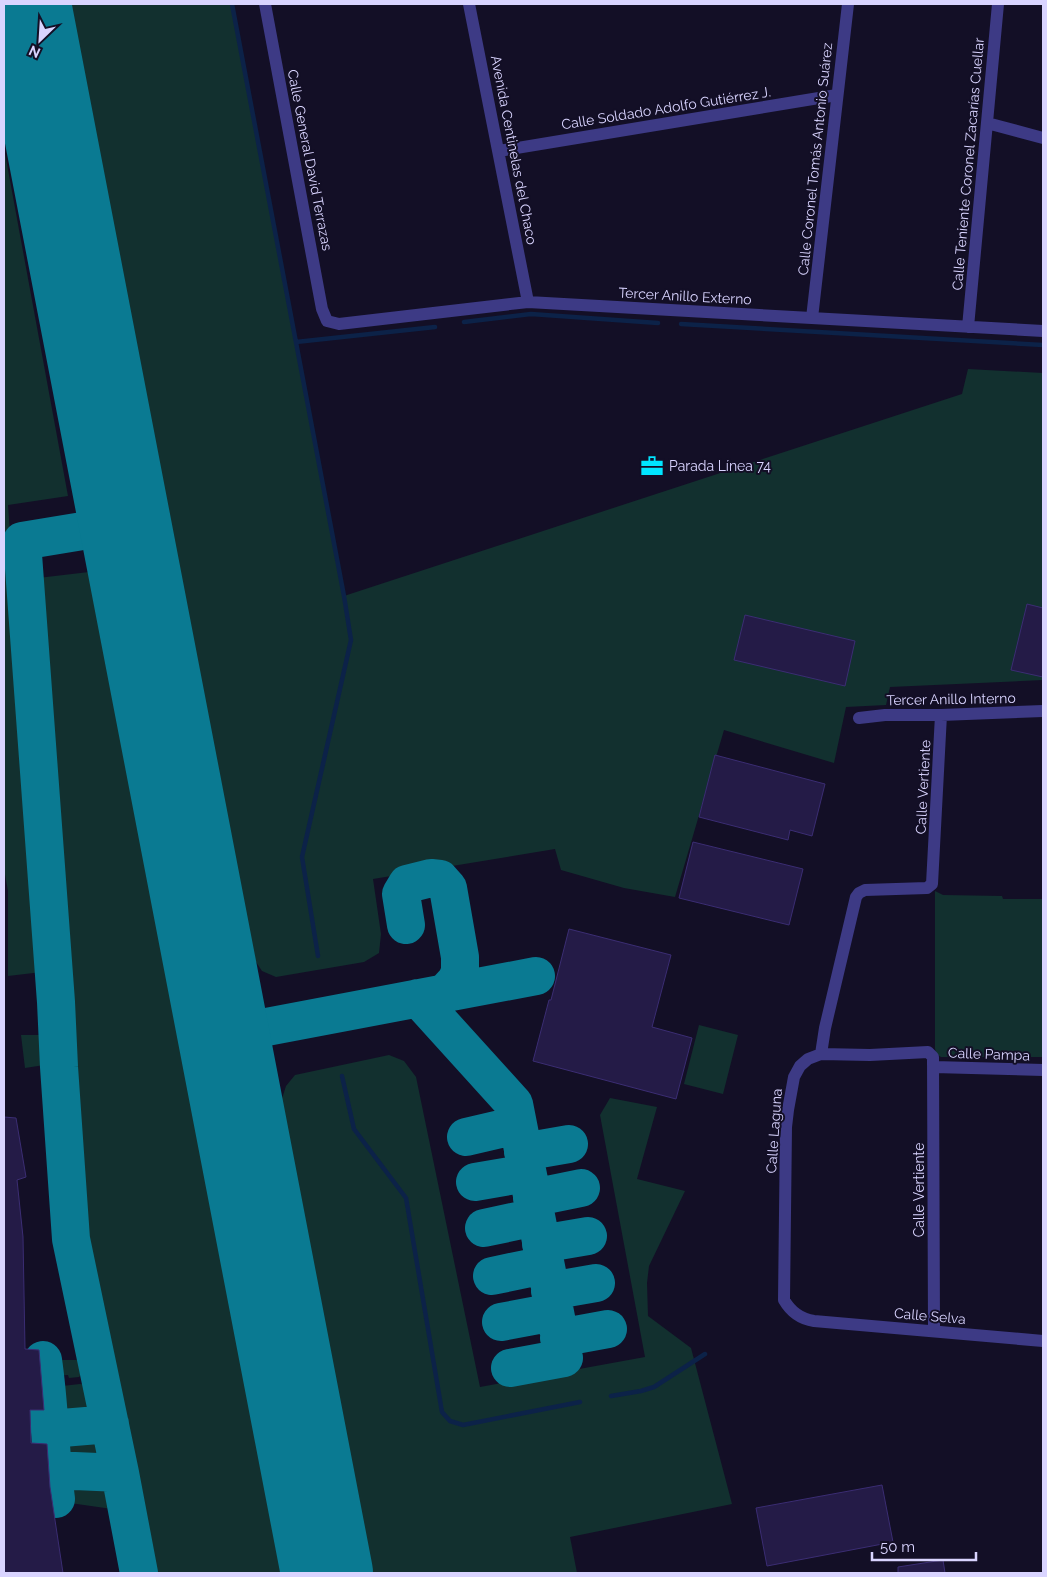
<svg xmlns="http://www.w3.org/2000/svg" width="1047" height="1577" font-family="Raleway,sans-serif">
	<style>
		.green { fill: #12302f }
		.lines { fill: none; stroke-linecap: round; stroke-linejoin: round }
		.stream { stroke: #0c2248; stroke-width: 4.5 }
		.taxiway { stroke: #0a7a92; stroke-width: 38 }
		.runway { stroke: #0a7a92; stroke-width: 92 }
		.building { fill: #241b47; stroke: #3b2d73 }
		.minor { stroke: #3d3a85; stroke-width: 12 }
		.labels { text-anchor: middle; stroke-width: 4; stroke-linejoin: round; paint-order: stroke }
		.street-label { font-size: 14px; fill: #d9d4ff; stroke: #130f26 }
		.poi-label { font-size: 14px; fill: #d9d4ff; stroke: #130f26; text-anchor: start }
	</style>
	<rect width="100%" height="100%" fill="#130f26"/>
	<path class="green" d="M68 4H232L344 596 962 394 968 369 1043 373V680L890 687 886 705 846 707 834 763 724 730 675 897 624 888 561 870 555 849 373 879 381 934 379 953 364 962 276 977 262 971 250 953Z
		M4 148 68 496 8 505 42 972 8 976V891L4 869Z
		M89 572 294 1573H150L129 1455 92 1282 81 1215 80 1182 38 578Z
		M935 891 943 895 1002 896 1003 899H1043V1057H941L936 1054 935 1048Z
		M699 1025 738 1035 723 1094 684 1084Z
		M21 1035H49L51 1064 25 1068Z
		M389 1055 404 1061 416 1077 480 1387 645 1357 600 1115 610 1098 657 1107 637 1179 685 1191 649 1266 647 1283 648 1316 691 1348 732 1504 570 1537 577 1573H370L280 1105 286 1086 295 1075Z
		M45 1360H81L83 1371 79 1377 69 1378 68 1375 48 1376Z
		M80 1384 91 1385 95 1419 55 1420 53 1387Z
		M99 1431 104 1463 64 1461 58 1449 56 1433Z
		M69 1478 107 1480 112 1509 63 1502 62 1483Z"/>
	<g class="lines">
		<path class="stream" d="M232 4 344 596 351 640 302 857 318 956
			M464 322 531 314 658 323
			M681 324 1043 345
			M296 342 435 327
			M342 1076 354 1129 406 1198 442 1412 450 1421 463 1425 580 1402
			M611 1396 641 1391 654 1387 705 1354"/>
		<path class="taxiway" d="M125 524 22 541 56 1002 59 1067 71 1239 120 1473 139 1573
			M406 925 401 894 407 884 431 878 440 879 448 888 460 957V972L456 981 444 994
			M418 998 514 1104 564 1358 510 1368
			M224 1035 536 976
			M466 1137 518 1125
			M523 1152 569 1144
			M475 1182 527 1173
			M532 1198 581 1188
			M484 1228 536 1217
			M541 1244 588 1236
			M492 1276 545 1265
			M550 1291 596 1283
			M501 1322 554 1312
			M559 1338 608 1329
			M43 1360C50 1406 50 1453 56 1499
			M50 1429 110 1424
			M52 1470 120 1473"/>
		<path class="runway" d="M25 4 327 1573"/>
	</g>
	<path class="building" d="M1027 604 1043 608V677L1011 670Z
		M745 615 855 641 845 686 734 660Z
		M715 755 825 784 812 836 790 830 788 840 699 817Z
		M693 842 803 869 789 925 679 898Z
		M569 929 671 955 652 1027 692 1038 676 1099 533 1061 549 1000H551Z
		M4 1117 16 1118 26 1177 17 1180 23 1237 25 1349 39 1350 44 1410H30L31 1443 47 1444 50 1487 63 1573H4Z
		M882 1485 893 1542 767 1566 756 1508Z
		M943 1560 945 1573H898V1567Z"/>
	<g class="lines">
		<path class="minor" d="M265 4 322 309 327 321 339 324 528 302 1043 331
			M469 4 528 302
			M987 123 1043 138
			M499 151 837 95
			M812 318 848 4
			M968 327 998 4
			M859 718 885 715H941L1043 711
			M821 1054 825 1028 856 897 859 893 865 890 927 888 932 884 941 715
			M934 1067 1043 1070
			M934 1331 933 1057 928 1052 870 1055 821 1054 808 1059 800 1066 794 1077 788 1110 786 1127 784 1300C791 1312 800 1319 814 1321L1043 1341"/>
	</g>
	<defs>
		<symbol id="office-bare" viewBox="-9 -9 18 18"><path d="M-6-3h4V-5.5h4V-3h4V5H-6ZM-1-4.5V-3h2v-1.5ZM-6 0V1H6V0Z" fill="#00e5ff" stroke="#130f26" stroke-width="2.5" paint-order="stroke"/></symbol>
	</defs>
	<g fill-rule="evenodd">
		<use href="#office-bare" x="636" y="450" width="32" height="32"/>
	</g>
	<g class="labels">
		<g class="street-label">
			<text transform="translate(666 108) rotate(-9)" y="5">Calle Soldado Adolfo Gutiérrez J.</text>
			<text transform="translate(514 150) rotate(79)" y="5">Avenida Centinelas del Chaco</text>
			<text transform="translate(815 159) rotate(-84)" y="5">Calle Coronel Tomás Antonio Suárez</text>
			<text transform="translate(310 160) rotate(79)" y="5">Calle General David Terrazas</text>
			<text transform="translate(968 164) rotate(-85)" y="5">Calle Teniente Coronel Zacarías Cuellar</text>
			<text transform="translate(685 296) rotate(3)" y="5">Tercer Anillo Externo</text>
			<text transform="translate(951 699) rotate(-1)" y="5">Tercer Anillo Interno</text>
			<text transform="translate(923 787) rotate(-87)" y="5">Calle Vertiente</text>
			<text transform="translate(989 1054) rotate(2)" y="5">Calle Pampa</text>
			<text transform="translate(774 1131) rotate(-86)" y="5">Calle Laguna</text>
			<text transform="translate(919 1190) rotate(-90)" y="5">Calle Vertiente</text>
			<text transform="translate(930 1316) rotate(5)" y="5">Calle Selva</text>
		</g>
		<g class="poi-label">
			<text x="669" y="471">Parada Línea 74</text>
		</g>
	</g>
	<rect width="1047" height="1577" fill="none" stroke="#d9d4ff" stroke-width="10"/>
	<g transform="translate(40 40) rotate(205)" stroke="#130f26" stroke-width="4" paint-order="stroke">
	<path d="M0-4L9 19L0 12L-9 19Z" fill="#d9d4ff"/>
	<text y="-8" font-size="14" font-weight="bold" text-anchor="middle" fill="#d9d4ff">N</text>
	</g>
	<path d="M872 1552v8h104v-8" fill="none" stroke="#d9d4ff" stroke-width="2.5"/>
	<text x="880" y="1552" font-size="15" fill="#d9d4ff" stroke="#130f26" stroke-width="4" paint-order="stroke">50 m</text>
</svg>
